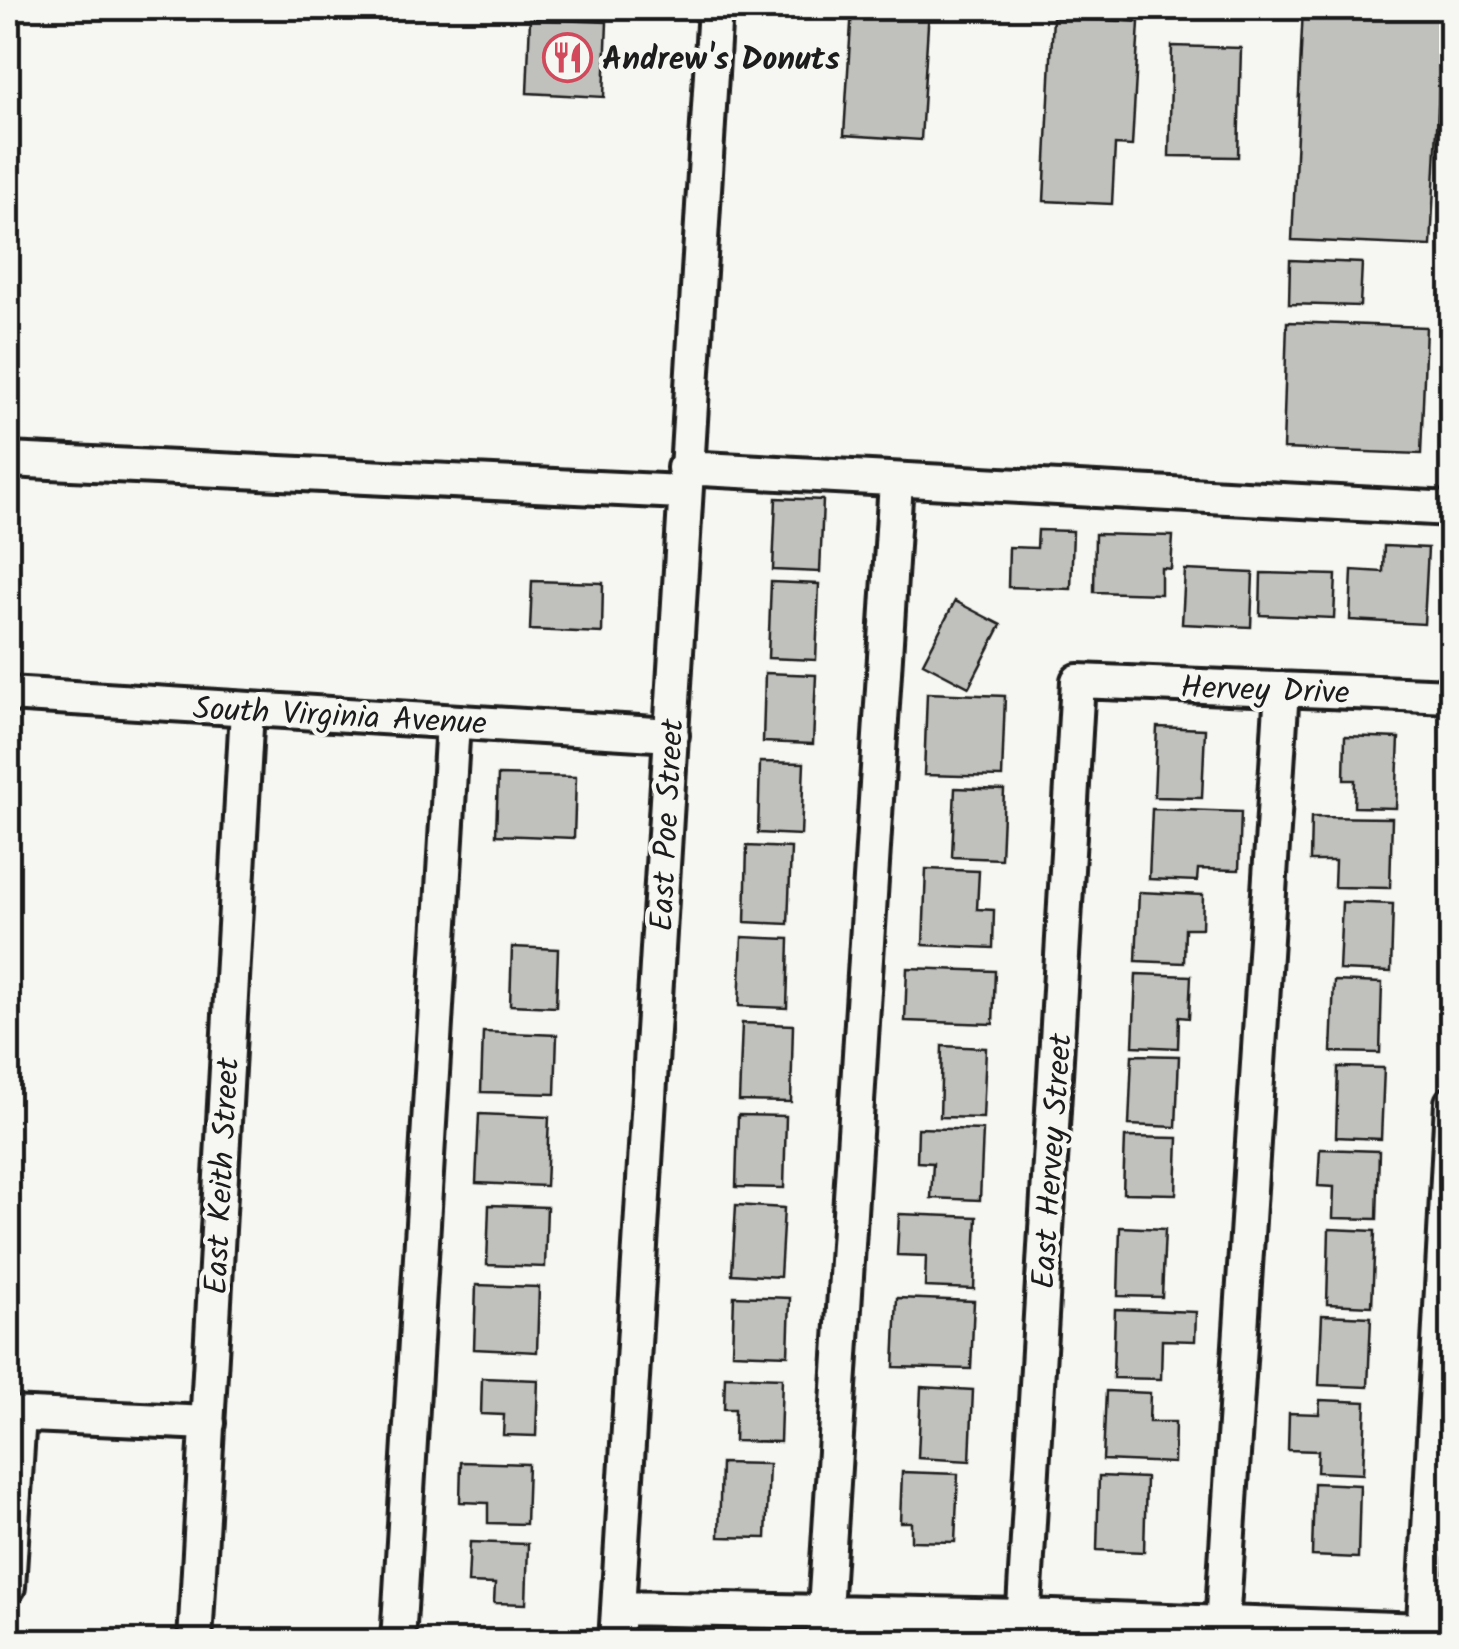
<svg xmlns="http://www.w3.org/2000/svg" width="1459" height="1649" font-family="Kalam,sans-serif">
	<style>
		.building { fill: #c0c0bd; stroke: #1c1c1c; stroke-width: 2.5 }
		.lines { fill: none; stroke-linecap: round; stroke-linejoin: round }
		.minor-casing { stroke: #1c1c1c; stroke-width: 40 }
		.minor { stroke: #f6f6f2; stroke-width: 32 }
		.labels { text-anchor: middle; stroke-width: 9; stroke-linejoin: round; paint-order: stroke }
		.poi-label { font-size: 32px; font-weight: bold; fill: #1c1c1c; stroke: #f6f6f2; text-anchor: start }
		.street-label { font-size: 32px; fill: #1c1c1c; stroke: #f6f6f2 }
	</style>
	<rect width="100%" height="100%" fill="#f6f6f2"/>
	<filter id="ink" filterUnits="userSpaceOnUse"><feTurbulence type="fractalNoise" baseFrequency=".01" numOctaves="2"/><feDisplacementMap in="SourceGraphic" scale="20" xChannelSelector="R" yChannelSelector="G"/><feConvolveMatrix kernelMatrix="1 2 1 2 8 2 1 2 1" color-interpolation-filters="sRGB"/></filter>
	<g filter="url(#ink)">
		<path class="building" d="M852 8H929L921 140 844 135Z
			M1303 8 1443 10 1431 246 1292 240Z
			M1053 17 1139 22 1132 146 1115 145 1112 204 1044 201Z
			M530 19 607 22 604 97 527 93Z
			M1172 46 1241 48 1238 157 1169 156Z
			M1290 260 1362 263 1360 306 1289 304Z
			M1287 322 1426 327 1421 454 1283 449Z
			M776 498 823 500 820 572 773 570Z
			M1038 530 1073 531 1071 589 1008 587 1009 547 1037 548Z
			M1095 534 1173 536 1171 569 1161 568V594L1094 592Z
			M1384 546 1428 548 1424 624 1350 620 1352 570 1383 572Z
			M1185 570 1253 573 1251 627 1182 624Z
			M1261 573 1336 575 1334 618 1260 615Z
			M532 581 603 583 602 633 530 630Z
			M771 582 819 584 816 660 768 658Z
			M955 601 1001 625 969 687 923 663Z
			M765 673 816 675 813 744 763 742Z
			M927 693 1005 696 1002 777 924 775Z
			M1157 727 1205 729 1202 798 1154 797Z
			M1345 736 1399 738 1396 808 1354 807 1355 780H1344Z
			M760 762 804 763 801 835 758 833Z
			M498 775 576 777 574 838 496 835Z
			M955 788 1004 790 1001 859 952 857Z
			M1152 809 1241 812 1239 870 1198 869 1197 881 1149 879Z
			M1311 817 1392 818 1390 888 1334 887 1335 861H1310Z
			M747 846 791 848 788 924 745 922Z
			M926 869 979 871 977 909 994 910 993 948 923 945Z
			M1139 892 1203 895 1202 928H1185L1184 963 1136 961Z
			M1342 902 1393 904 1391 972 1339 970Z
			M742 937 789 939 787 1008 739 1006Z
			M512 947 558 949 556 1007 510 1005Z
			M907 968 995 971 993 1024 905 1021Z
			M1136 974 1191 976 1189 1018 1179 1017 1178 1048 1133 1046Z
			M1334 981 1382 983 1380 1053 1331 1052Z
			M742 1023 793 1025 791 1102 739 1101Z
			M483 1032 557 1035 555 1094 481 1092Z
			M942 1046 986 1048 983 1118 940 1117Z
			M1132 1055 1179 1056 1176 1127 1129 1125Z
			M1338 1067 1384 1068 1381 1139 1336 1137Z
			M479 1114 549 1117 546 1186 476 1183Z
			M738 1115 786 1116 784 1188 736 1187Z
			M918 1128 983 1130 980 1200 931 1198 933 1163 917 1162Z
			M1125 1137 1178 1138 1176 1194 1123 1193Z
			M1320 1149 1379 1151 1377 1219 1333 1218 1334 1187 1318 1186Z
			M489 1205 547 1207 545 1267 487 1265Z
			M736 1205 784 1208 780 1277 732 1274Z
			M899 1214 977 1217 974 1289 925 1287 926 1256 897 1255Z
			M1120 1227 1165 1229 1162 1297 1118 1296Z
			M1329 1229 1375 1231 1372 1306 1327 1304Z
			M476 1285 539 1287 537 1352 474 1349Z
			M734 1296 790 1298 788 1355 732 1353Z
			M897 1298 974 1301 971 1369 894 1367Z
			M1115 1309 1196 1312 1195 1341 1162 1340 1161 1379 1113 1378Z
			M1322 1315 1371 1317 1368 1387 1319 1385Z
			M725 1376 782 1378 780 1442 734 1441 735 1409H724Z
			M482 1378 538 1380 536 1436 503 1435 504 1415 481 1414Z
			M921 1387 973 1390 970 1461 918 1458Z
			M1106 1391 1150 1393 1149 1422H1175L1174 1463 1103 1460Z
			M1320 1400 1366 1402 1363 1474 1317 1472 1318 1451 1288 1450 1289 1413 1319 1414Z
			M461 1462 528 1464 526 1524 488 1523V1503L460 1502Z
			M721 1463 769 1464 766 1538 719 1537Z
			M902 1472 958 1474 955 1542 911 1541V1522H900Z
			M1099 1476 1146 1478 1144 1552 1097 1550Z
			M1314 1483 1360 1485 1358 1558 1312 1556Z
			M470 1542 528 1544 526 1604 494 1603 495 1584 468 1583Z"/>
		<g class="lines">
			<defs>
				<path id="minor" d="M8 460 682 492
					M684 468 1452 509
					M8 694 672 735
					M8 1414 208 1423
					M8 1587 19 1415
					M618 1608 1024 1616 1452 1631
					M195 1642 247 710
					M398 1642 453 722
					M616 1642C650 1097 678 552 715 8
					M823 1642 896 482
					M1022 1642 1078 681 1452 696
					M1221 1642 1282 689
					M1423 1642 1452 1103"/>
			</defs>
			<use href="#minor" class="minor-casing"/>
			<use href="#minor" class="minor"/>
		</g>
	</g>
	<defs>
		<symbol id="restaurant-ring" viewBox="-11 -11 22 22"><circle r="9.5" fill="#f6f6f2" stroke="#d1495b" stroke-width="1.5"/><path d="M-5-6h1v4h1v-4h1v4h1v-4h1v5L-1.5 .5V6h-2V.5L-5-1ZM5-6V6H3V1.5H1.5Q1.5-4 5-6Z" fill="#d1495b"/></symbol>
	</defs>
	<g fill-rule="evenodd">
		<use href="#restaurant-ring" x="540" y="30" width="55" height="55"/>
	</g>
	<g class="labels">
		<g class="poi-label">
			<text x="602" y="69">Andrew's Donuts</text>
		</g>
		<g class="street-label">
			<text transform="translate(1265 689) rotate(2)" y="11">Hervey Drive</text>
			<text transform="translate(340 715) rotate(3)" y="11">South Virginia Avenue</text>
			<text transform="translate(666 825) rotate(-87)" y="11">East Poe Street</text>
			<text transform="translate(1051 1161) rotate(-86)" y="11">East Hervey Street</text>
			<text transform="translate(221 1176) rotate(-87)" y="11">East Keith Street</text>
		</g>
	</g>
	<rect width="1459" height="1649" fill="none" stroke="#f6f6f2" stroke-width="40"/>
	<rect x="20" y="20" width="1419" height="1609" fill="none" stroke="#1c1c1c" stroke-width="4" filter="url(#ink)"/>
</svg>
